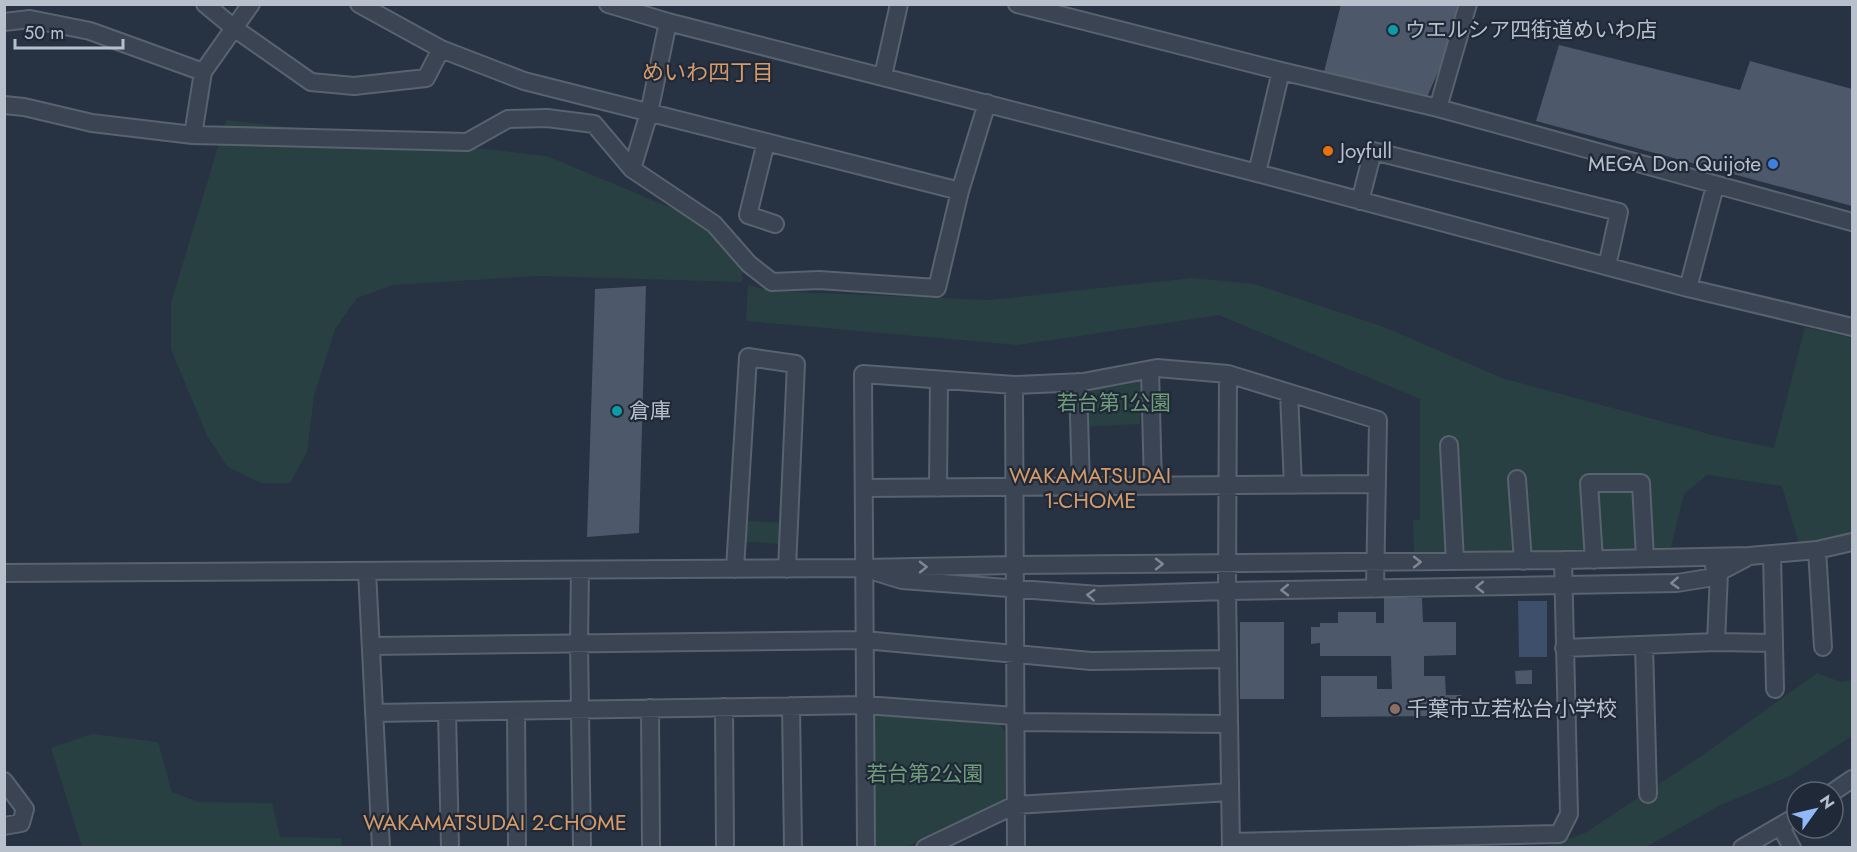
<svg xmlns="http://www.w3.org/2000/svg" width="1857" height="852" font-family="Jost,'Noto Sans JP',sans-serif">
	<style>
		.green { fill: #294043 }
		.water { fill: #3d4f6b }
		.building { fill: #4d596b }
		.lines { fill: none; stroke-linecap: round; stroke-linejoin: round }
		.minor-casing { stroke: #59626f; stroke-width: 20 }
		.minor { stroke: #3b4452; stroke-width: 16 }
		.oneway { stroke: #808895 }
		.culture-dot { fill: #0f9aa8; stroke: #202937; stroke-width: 2 }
		.food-dot { fill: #e8710a; stroke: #202937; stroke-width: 2 }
		.shop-dot { fill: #3f7fe0; stroke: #202937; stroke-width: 2 }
		.education-dot { fill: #8d6e63; stroke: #202937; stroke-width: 2 }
		.labels { text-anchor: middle; stroke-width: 4.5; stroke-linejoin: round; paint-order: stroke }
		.poi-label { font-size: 21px; fill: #b8c0cc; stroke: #202937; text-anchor: start }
		.park-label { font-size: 21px; fill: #6f9d7a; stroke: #202937 }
		.neighbourhood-label { font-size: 22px; fill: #d69a69; stroke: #202937 }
	</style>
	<rect width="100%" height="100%" fill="#273242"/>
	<path class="green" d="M226 120 547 156 741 237 742 282 538 276 393 285 357 298 335 329 314 396 307 452 290 483H261L228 467 207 436 171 349V303Z
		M1192 278 1254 284 1384 327 1502 378 1716 436 1774 448 1805 327 1852 338V533L1799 544 1782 486 1707 475 1684 494 1671 547 1569 556H1420V552H1414L1413 520H1420V399L1219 315 1018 345 746 321 748 285 770 291 990 300Z
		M1136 378 1141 383 1140 424 1082 427 1081 392 1088 384Z
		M740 520 781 523 780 544 738 541Z
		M1817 673 1841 682 1852 680V736L1790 776 1721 805 1646 847 1542 848 1585 833 1707 752Z
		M874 710 997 721 1005 731V798L1002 803 907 847H868L866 717Z
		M92 734 158 742 172 792 198 802 272 803 280 837 341 838 342 847H82L51 748Z"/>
	<path class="water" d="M1518 601H1547V657H1519Z"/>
	<path class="building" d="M1341 4H1459L1447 52 1427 97 1324 72Z
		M1559 45 1740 90 1750 61 1852 89V206L1536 121Z
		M646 286 639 533 587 537 595 289Z
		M1384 598H1422L1423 622H1456V655L1424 656V676H1445L1446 695H1461L1462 711H1436V716L1321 717V676H1377V689H1392L1391 656H1320V643L1311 644V627H1320V623H1338V612H1376V623H1384Z
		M1240 622H1284V699H1240Z
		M1532 670V684H1516L1515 671Z"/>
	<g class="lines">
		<defs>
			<path id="minor" d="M205 4 234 28 311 82 354 86 426 78 441 49
				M359 4 441 49 524 81 960 191
				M608 4 668 22 1257 173 1688 288 1852 327
				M1017 4 1281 71 1438 108 1852 222
				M4 22 30 19 90 31 203 72
				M883 76 899 4
				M4 105 24 107 92 123 193 135 467 142 508 119 547 118 594 124 632 169 714 224 749 264 772 282 819 280 937 288 960 191 987 103
				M1438 108 1468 4
				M193 135 203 72 251 4
				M766 142 748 215 775 224
				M632 169 649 113 668 22
				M1257 173 1281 71
				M1360 201 1373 151 1619 212 1607 266
				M1688 288 1715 186
				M1150 370 1153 486
				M1228 374 1227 591 1231 848
				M1078 382 1081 487
				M1014 385 1016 848
				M1289 393 1293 485
				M1449 445 1455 561
				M1517 479 1523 561
				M864 488 1377 484
				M938 488 939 380
				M1817 550 1823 647
				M1772 554 1775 689
				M1594 560 1589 483H1641L1645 558
				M1714 566 1719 573 1716 642
				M735 569 748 357 796 364 787 569
				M580 570 579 643 582 848
				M367 571 381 848
				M876 572 902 580 1099 595 1227 591 1677 583 1708 578 1746 558
				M4 573 864 568 1014 565 1563 560 1749 556 1817 550 1852 542
				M1644 645 1648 794
				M371 646 864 640 1091 661 1228 659
				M1564 648 1716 642 1773 643
				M791 706 793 848
				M724 707 725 848
				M650 708 651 848
				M516 711 517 848
				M447 712 450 848
				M374 713 865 705 1015 716
				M1015 722 1229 724
				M4 781 25 809 21 823 4 826
				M1833 792 1852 779
				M1781 827 1792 848
				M1231 842 1559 834 1569 814 1563 560
				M866 848 863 374 1014 385 1083 382 1157 368 1228 374 1378 420 1375 589
				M925 848 1015 805 1230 792
				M1742 848 1797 816"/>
		</defs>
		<use href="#minor" class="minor-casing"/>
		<use href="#minor" class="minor"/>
	</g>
	<defs><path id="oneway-chevron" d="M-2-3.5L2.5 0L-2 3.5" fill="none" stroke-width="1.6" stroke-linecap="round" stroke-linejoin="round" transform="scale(1.5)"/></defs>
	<g class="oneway">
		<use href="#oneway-chevron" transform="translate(1417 562)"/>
		<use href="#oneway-chevron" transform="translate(1159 564)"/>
		<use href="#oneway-chevron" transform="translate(923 567) rotate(-1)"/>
		<use href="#oneway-chevron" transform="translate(1675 583) rotate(176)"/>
		<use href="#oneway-chevron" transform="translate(1480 587) rotate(179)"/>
		<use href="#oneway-chevron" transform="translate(1285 590) rotate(179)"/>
		<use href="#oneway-chevron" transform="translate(1091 595) rotate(-176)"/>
	</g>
	<g class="culture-dot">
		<circle cx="1393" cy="30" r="6"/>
		<circle cx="617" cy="411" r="6"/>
	</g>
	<circle class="food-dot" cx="1328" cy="151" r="6"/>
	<circle class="shop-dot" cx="1773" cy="164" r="6"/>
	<circle class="education-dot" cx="1395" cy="709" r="6"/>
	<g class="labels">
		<g class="poi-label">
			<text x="1405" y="37">ウエルシア四街道めいわ店</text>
			<text x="1340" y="158">Joyfull</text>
			<text x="1761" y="171" text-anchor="end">MEGA Don Quijote</text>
			<text x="629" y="418">倉庫</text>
			<text x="1407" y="716">千葉市立若松台小学校</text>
		</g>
		<g class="park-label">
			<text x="1114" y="410">若台第1公園</text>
			<text x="925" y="781">若台第2公園</text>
		</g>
		<g class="neighbourhood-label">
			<text x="708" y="80">めいわ四丁目</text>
			<text x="1090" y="483">WAKAMATSUDAI<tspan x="1090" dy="25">1-CHOME</tspan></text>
			<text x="495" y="830">WAKAMATSUDAI 2-CHOME</text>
		</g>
	</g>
	<rect width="1857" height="852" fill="none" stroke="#b8c0cc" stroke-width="12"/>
	<g transform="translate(1815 810) rotate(56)"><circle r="28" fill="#202937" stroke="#5d6573" stroke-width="1.5"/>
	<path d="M0-4.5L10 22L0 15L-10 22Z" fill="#91b8f8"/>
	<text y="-9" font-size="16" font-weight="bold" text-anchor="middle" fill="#b8c0cc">N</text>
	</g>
	<path d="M15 39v9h108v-9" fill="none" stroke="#b8c0cc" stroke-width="3"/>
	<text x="24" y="39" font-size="18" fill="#b8c0cc" stroke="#202937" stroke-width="4.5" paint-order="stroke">50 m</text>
</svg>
